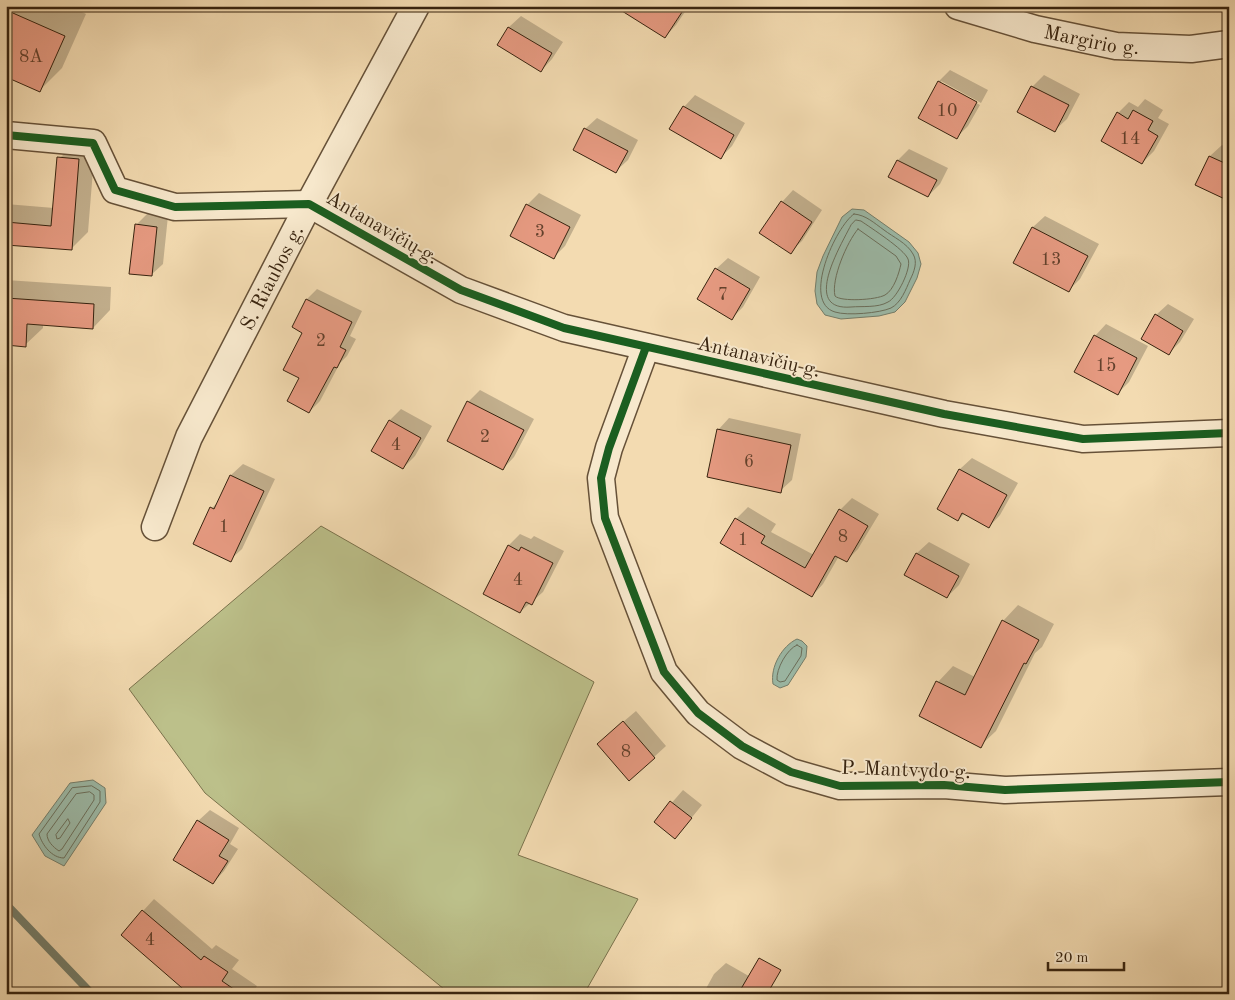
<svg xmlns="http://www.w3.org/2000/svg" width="1235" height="1000" font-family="'Old Standard TT',serif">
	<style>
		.green { fill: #bcc08a; stroke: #7a724c }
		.water { fill: #9cbba9; stroke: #747e6b }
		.shadow { fill: #0003 }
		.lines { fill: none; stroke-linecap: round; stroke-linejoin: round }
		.shore { stroke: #6a6f5c; stroke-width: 1 }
		.stream { stroke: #747e6b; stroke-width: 8 }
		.building { fill: #e69a81; stroke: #37230f }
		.street-casing { stroke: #665138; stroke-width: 29 }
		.street { stroke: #f7e8cc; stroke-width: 26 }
		.cycleway-casing { stroke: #f7e8cc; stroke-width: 11 }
		.cycleway { stroke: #1b5e20; stroke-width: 8 }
		.labels { text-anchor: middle; stroke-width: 4; stroke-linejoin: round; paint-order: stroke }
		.number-label { font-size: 18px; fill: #63412c }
		.street-label { font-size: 20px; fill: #37230f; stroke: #f7e8cc }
	</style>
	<rect width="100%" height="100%" fill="#f3dbb1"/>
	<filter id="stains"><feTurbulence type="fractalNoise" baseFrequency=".004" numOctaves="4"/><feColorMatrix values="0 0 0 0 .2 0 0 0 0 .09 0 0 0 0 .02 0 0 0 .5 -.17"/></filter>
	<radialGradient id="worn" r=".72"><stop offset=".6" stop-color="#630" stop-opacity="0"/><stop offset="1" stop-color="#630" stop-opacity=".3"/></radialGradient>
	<path class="green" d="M321 526 594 682 518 855 638 899 584 994H450L205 793 129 689Z"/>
	<path class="water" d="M852 209 864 210 909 242 918 253 921 264 917 278 905 302 895 312 879 316 841 319 825 315 817 304 815 291 817 272 823 256 842 217Z
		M797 639 802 641 807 646 806 657 788 685 780 688 773 684C770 667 782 646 797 639Z
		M93 780 105 788 106 803 64 866 45 856 32 835 70 783Z"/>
	<path class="shadow" d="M6 6H70L86 14 62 68 40 90 6 75Z
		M620 6H689L676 25 665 37Z
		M521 16 563 42 552 59 541 71 498 45 509 27Z
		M950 70 988 90 981 103 941 81V84L980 105 968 126 957 137 919 117 939 81Z
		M1044 75 1080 94 1067 119 1055 130 1032 87Z
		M695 95 745 123 732 146 721 157 684 107Z
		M1145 99 1163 110 1158 118 1169 124 1154 151 1142 163 1118 113 1129 102 1138 107Z
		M597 118 638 140 628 160 616 171 585 129Z
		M75 143 95 145 88 232 71 249 6 244V204L54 208 58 160Z
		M1222 145 1229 148V200L1197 184 1210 156Z
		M909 149 948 168 940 184 928 196 898 160Z
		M793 190 822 210 802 241 790 252 782 202Z
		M539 193 581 215 565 246 554 257 527 205Z
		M148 213 168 216 163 264 151 275 136 225Z
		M1045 216 1099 244 1080 279 1069 290 1015 262 1033 227Z
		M728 258 760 277 743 307 732 318 716 269Z
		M6 280 111 287 110 310 93 328 43 324V328L25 345 6 344Z
		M317 289 362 311 350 336 356 339 347 356 340 363 320 401 309 412 301 378 304 332 293 327 307 299Z
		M1168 304 1194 319 1180 342 1169 353 1156 315Z
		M1106 324 1148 346 1129 382 1117 394 1095 336Z
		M480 390 534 419 514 457 503 469 468 402Z
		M401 409 432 426 415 456 403 468 373 450 390 420Z
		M729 418 801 434 792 480 780 491 718 430Z
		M972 458 1018 483 1000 515 989 527 965 513 958 520 939 509 960 469Z
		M243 464 275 479 242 549 230 560 195 543 212 508 220 500 231 475Z
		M852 498 879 514 858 549 846 561 839 556 823 584 812 596 736 519 748 507 776 524 771 532 814 555 840 510Z
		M520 534 531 539 534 536 564 551 543 592 520 612 484 594 509 545Z
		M929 542 970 564 959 585 947 597 906 574 917 553Z
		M1018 605 1054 624 1042 647 1035 653 996 731 980 746 920 716 938 682 953 666 975 677 1003 621Z
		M636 711 666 746 630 779 610 733Z
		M683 790 702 805 675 838 655 822Z
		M210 810 239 828 230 844 238 849 224 871 213 883 198 821Z
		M154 899 212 949 216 945 239 960 232 969 257 986 252 994H185L181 991 184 988 143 911Z
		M726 963 761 983 754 994H703L714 974Z"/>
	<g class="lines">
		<path class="shore" d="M854 214C866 215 874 223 884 230 893 237 907 243 913 254 918 262 914 272 910 280 906 289 901 303 891 308 880 313 847 316 835 312 801 302 836 226 854 214Z
			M856 220 861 221C871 228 904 249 908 259 912 268 897 298 888 302 878 308 862 306 851 307 801 311 841 245 851 225Z
			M858 229 896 256 901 264C899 273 894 290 885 295 876 300 841 302 835 296 831 279 847 242 858 229Z
			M797 645 802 648 801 656 785 681 780 682 777 680C776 669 787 649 797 645Z
			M92 786 100 791V802L64 858C52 858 42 845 39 834L72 788Z
			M90 792 94 795V800L62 849 59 851C53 847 47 841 47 834L76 794Z
			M68 819 70 823 60 838 57 839 56 835Z"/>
		<path class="stream" d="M6 904 92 994"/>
	</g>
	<path class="building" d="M614 6H686L665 38Z
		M6 10 65 36 40 92 6 77Z
		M508 27 552 53 541 72 497 45Z
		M938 81 977 102 957 139 918 118Z
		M1031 86 1069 105 1055 132 1017 112Z
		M683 106 734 135 721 159 669 129Z
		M1133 110 1153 121 1148 130 1158 136 1142 164 1101 141 1117 112 1128 119Z
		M584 128 628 151 616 173 573 150Z
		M1209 156 1229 165V201L1195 185Z
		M57 157 79 159 72 250 6 245V222L51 226Z
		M897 160 937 180 928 197 888 177Z
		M781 201 812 222 791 254 759 233Z
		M526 204 570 227 554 259 510 236Z
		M135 224 157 227 152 276 129 274Z
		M1032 227 1088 256 1069 292 1013 263Z
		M715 268 750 289 732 320 697 299Z
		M6 298 94 304 93 329 27 324 26 347 6 345Z
		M306 299 352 322 340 347 346 350 337 368 334 367 309 413 287 401 299 378 283 370 302 333 292 327Z
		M1155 314 1183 331 1169 355 1141 339Z
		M1094 335 1137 358 1118 395 1074 372Z
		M467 401 524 430 503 470 447 441Z
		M389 420 421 438 403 469 371 451Z
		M717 429 791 445 781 493 707 477Z
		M959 469 1007 495 989 528 962 513 958 521 937 509Z
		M230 475 264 491 231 562 193 544 210 507 214 509Z
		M839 509 868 526 847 562 835 556 812 597 720 543 735 518 765 536 761 543 805 568Z
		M508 545 519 551 521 547 553 563 532 605 526 602 520 613 483 594Z
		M916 553 959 576 947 598 904 575Z
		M1002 620 1039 640 1026 664 1024 663 981 748 919 716 936 681 965 695Z
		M623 721 655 758 629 781 597 744Z
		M670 801 692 818 675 839 654 822Z
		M197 820 229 840 219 856 228 861 213 884 173 860Z
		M142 910 201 960 204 956 228 972 222 981 241 994H189L121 935Z
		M759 958 781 970 767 994H738Z"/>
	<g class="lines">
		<defs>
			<g id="street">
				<path id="s1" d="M958 6 1035 29 1116 46 1191 49 1229 44"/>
				<path d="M6 135 93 143 115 190 175 207 309 204 461 290 564 328 944 414 1083 439 1229 433"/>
				<path d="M646 347 609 448 601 478 605 518 664 672 698 713 742 746 791 772 840 786 944 785 1005 790 1229 782"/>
				<path id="s2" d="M155 527 189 437 309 204 416 6"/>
			</g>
		</defs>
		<use href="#street" class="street-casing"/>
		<use href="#street" class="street"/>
		<defs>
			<path id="cycleway" d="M6 135 93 143 115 190 175 207 309 204 461 290 564 328 944 414 1083 439 1229 433
				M646 347 609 448 601 478 605 518 664 672 698 713 742 746 791 772 840 786 944 785 1005 790 1229 782"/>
		</defs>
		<use href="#cycleway" class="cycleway-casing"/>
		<use href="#cycleway" class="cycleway"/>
	</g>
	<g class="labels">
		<g class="number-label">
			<text x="31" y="62">8A</text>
			<text x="947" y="116">10</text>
			<text x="1130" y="144">14</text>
			<text x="540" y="237">3</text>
			<text x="1051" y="265">13</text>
			<text x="723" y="300">7</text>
			<text x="321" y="346">2</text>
			<text x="1106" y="371">15</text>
			<text x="485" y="442">2</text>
			<text x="396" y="450">4</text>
			<text x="749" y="467">6</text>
			<text x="224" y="532">1</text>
			<text x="843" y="542">8</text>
			<text x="743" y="545">1</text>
			<text x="518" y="585">4</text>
			<text x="626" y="757">8</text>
			<text x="150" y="945">4</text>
		</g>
		<g class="street-label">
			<text dy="7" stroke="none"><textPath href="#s1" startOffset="138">Margirio g.</textPath></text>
			<text transform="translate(383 227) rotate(30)" y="7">Antanavičių g.</text>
			<text dy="7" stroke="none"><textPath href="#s2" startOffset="276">S. Riaubos g.</textPath></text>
			<text transform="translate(759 356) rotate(13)" y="7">Antanavičių g.</text>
			<text transform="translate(906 769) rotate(2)" y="7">P. Mantvydo g.</text>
		</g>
	</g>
	<rect width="1235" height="1000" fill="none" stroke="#f3dbb1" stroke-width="25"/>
	<rect x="8" y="8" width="1220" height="985" fill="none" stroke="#37230f" stroke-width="2.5"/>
	<rect x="12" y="12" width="1210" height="975" fill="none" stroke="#37230f"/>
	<path d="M1048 962v8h76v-8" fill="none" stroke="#37230f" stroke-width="2.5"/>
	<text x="1055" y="962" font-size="15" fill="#37230f" stroke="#f7e8cc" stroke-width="4" paint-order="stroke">20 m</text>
	<rect width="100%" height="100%" filter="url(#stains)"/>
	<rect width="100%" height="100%" fill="url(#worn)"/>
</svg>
